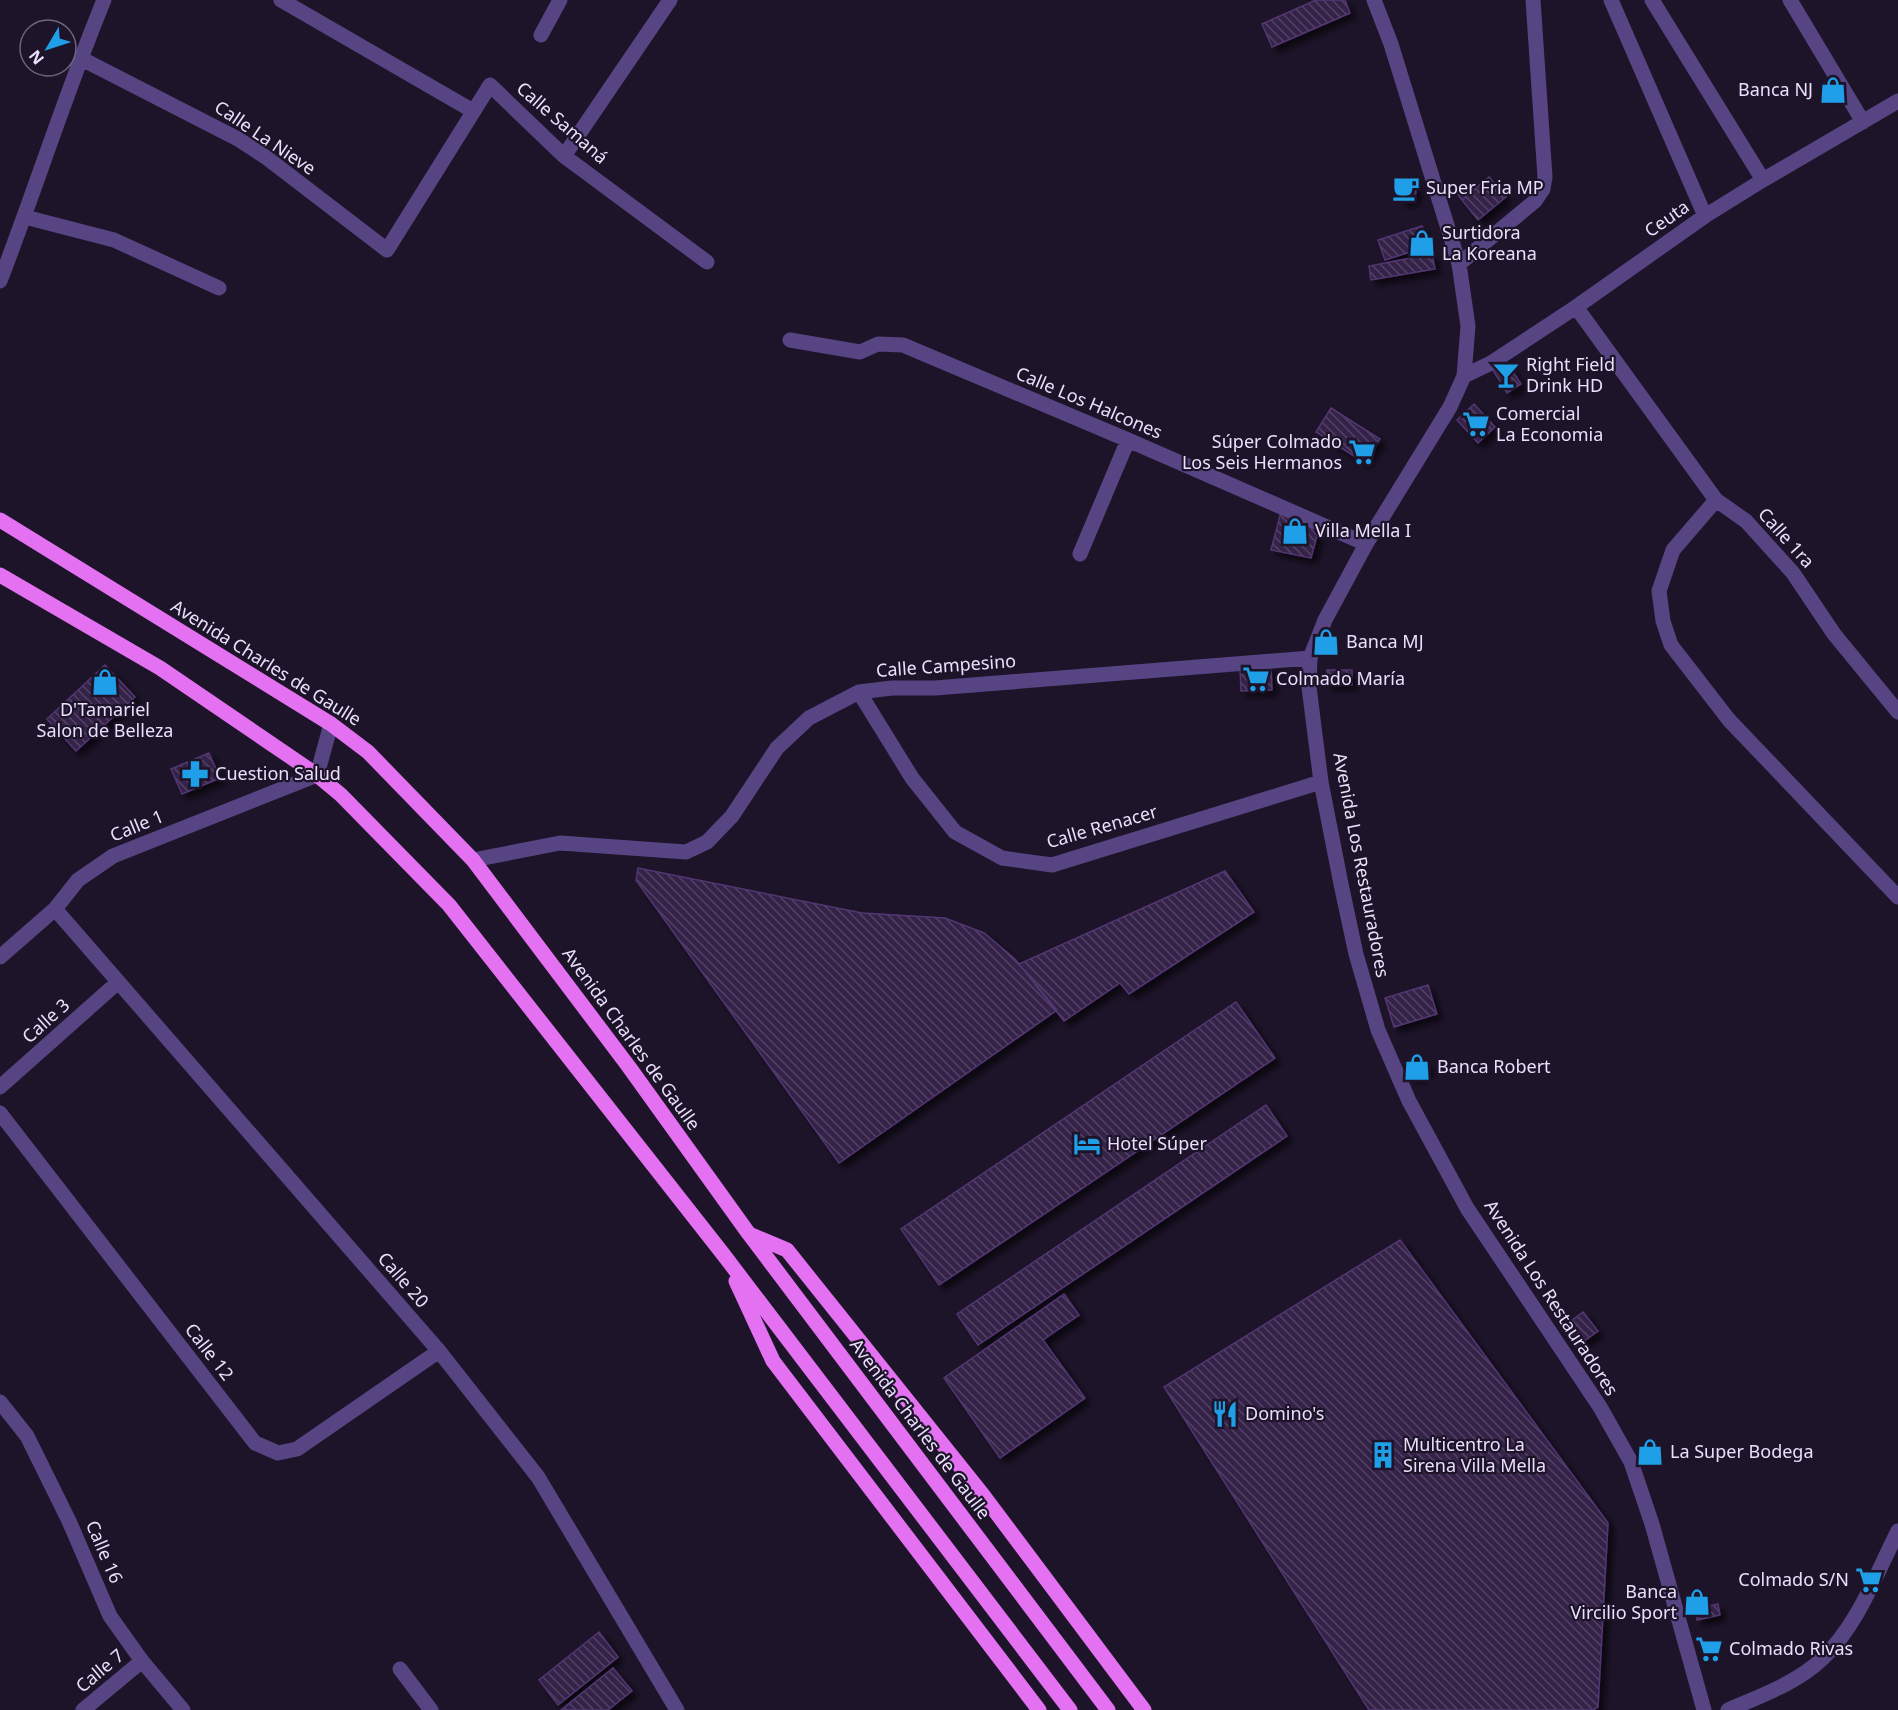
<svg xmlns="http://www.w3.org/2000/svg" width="1898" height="1710" font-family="'Noto Sans',sans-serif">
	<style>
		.building { fill: url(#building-back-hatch); stroke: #523672; stroke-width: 1.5; filter: url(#shadow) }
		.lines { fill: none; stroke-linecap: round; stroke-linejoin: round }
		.minor { stroke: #574483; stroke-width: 15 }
		.major { stroke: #e371f1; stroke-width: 15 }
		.labels { text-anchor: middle; stroke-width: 4.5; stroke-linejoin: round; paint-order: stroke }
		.poi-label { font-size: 18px; fill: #eadffc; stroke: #1d1429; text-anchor: start }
		.street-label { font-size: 18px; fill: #eadffc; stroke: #1d1429 }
	</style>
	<defs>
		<pattern id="building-back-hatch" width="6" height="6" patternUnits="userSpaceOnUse" patternTransform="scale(1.5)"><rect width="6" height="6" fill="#342248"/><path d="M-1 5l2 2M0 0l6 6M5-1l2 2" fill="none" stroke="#524263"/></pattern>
		<filter id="shadow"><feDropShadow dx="5.5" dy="5.5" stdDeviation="3" flood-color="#0009"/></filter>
	</defs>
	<rect width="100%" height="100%" fill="#1d1429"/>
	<path class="building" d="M1316 0H1345L1350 13 1272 47 1262 24Z
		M1834 81 1842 94 1833 99 1825 86Z
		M1489 177 1506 197 1478 220 1462 200Z
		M1413 179 1416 192 1414 199 1402 202 1396 185Z
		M1465 186 1471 193 1462 200 1457 193Z
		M1422 226 1429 246 1385 260 1378 240Z
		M1432 254 1435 269 1371 280 1369 266Z
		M1504 358 1521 384 1507 393 1491 367Z
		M1474 404 1495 427 1478 443 1457 420Z
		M1331 408 1380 439 1365 463 1316 432Z
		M1281 512 1310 527 1317 536 1311 558 1271 550Z
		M1323 636 1332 638 1330 647 1320 645Z
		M105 665 135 697 76 751 47 719Z
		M1271 666 1272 690 1241 691 1240 668Z
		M1327 670H1352V685H1327Z
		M209 753 220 778 182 794 171 769Z
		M638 868 862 913 945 918 984 933 1015 959 1057 1010 839 1163 636 880Z
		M1225 871 1254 912 1129 994 1120 983 1064 1021 1019 964Z
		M1428 985 1437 1014 1394 1027 1385 998Z
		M1236 1002 1275 1058 939 1285 901 1229Z
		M1421 1056 1429 1070 1413 1079 1405 1064Z
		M1266 1105 1287 1136 978 1345 957 1314Z
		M1400 1240 1608 1523 1598 1707 1593 1710H1369L1164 1387Z
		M1064 1294 1079 1315 1043 1340 1085 1398 1000 1458 944 1378Z
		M1583 1312 1598 1331 1576 1347 1562 1328Z
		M1653 1447 1655 1456 1647 1458 1645 1448Z
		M1700 1596 1702 1604 1694 1607 1692 1599Z
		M1718 1604 1720 1615 1697 1620 1695 1609Z
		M599 1632 618 1657 558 1705 539 1680Z
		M613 1668 632 1691 608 1710H561Z"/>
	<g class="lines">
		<path class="minor" d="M281 0 473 111
			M1374 0 1391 44 1459 264 1468 326 1464 376 1450 407 1366 544 1325 620 1310 658 1309 687 1321 782 1341 884 1356 954 1378 1030 1409 1101 1467 1208 1600 1407 1631 1462 1652 1524 1704 1710
			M1611 0 1705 216
			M1652 0 1763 180
			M1790 0 1863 122
			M541 35 560 0
			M80 58 238 139 267 158 387 250 490 85 564 156 707 262
			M564 156 670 0
			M25 217 114 240 219 288
			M1459 264 1535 201 1543 189 1545 177 1533 0
			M0 281C36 188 66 92 104 0
			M1576 307 1716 500 1746 521 1793 573 1834 634 1898 712
			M790 340 860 352 878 344 903 345 1128 440 1366 544
			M1464 376 1491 363 1576 307 1705 216 1763 180 1898 101
			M1716 500 1673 550 1659 591 1663 621 1671 645 1729 720 1898 897
			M1080 554 1128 440
			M859 692 912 778 955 832 1002 858 1052 865 1321 782
			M473 860 560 843 686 852 707 842 732 816 777 748 809 718 859 692 892 688H935L1310 658
			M55 909 439 1351 538 1477 677 1710
			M0 957 55 909 78 880 113 856 317 775 331 724
			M0 1087 117 983
			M0 1113 255 1443 278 1453 297 1449 439 1351
			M0 1402 27 1436 69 1521 110 1616 142 1661 183 1710
			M400 1669 431 1710
			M83 1710 142 1661
			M1728 1710C1760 1696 1797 1683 1822 1659 1858 1625 1876 1574 1898 1531"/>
		<path class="major" d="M0 520 331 724 368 752 473 860 629 1067 749 1234 1108 1710
			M0 575 160 668 317 775 341 795 449 905 723 1254 1070 1710
			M749 1234 787 1250 983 1495 1144 1710
			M736 1281 773 1361 1039 1710"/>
	</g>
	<defs>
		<symbol id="shop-bare" viewBox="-9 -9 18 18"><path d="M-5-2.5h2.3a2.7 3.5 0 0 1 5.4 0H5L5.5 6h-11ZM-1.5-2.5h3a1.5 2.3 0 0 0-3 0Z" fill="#1f9fe8" stroke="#1d1429" stroke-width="2.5" paint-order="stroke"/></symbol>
		<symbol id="cafe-bare" viewBox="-9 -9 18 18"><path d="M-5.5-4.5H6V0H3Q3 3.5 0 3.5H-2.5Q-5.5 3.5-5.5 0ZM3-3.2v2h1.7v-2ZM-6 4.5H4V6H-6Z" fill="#1f9fe8" stroke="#1d1429" stroke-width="2.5" paint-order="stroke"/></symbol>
		<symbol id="bar-bare" viewBox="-9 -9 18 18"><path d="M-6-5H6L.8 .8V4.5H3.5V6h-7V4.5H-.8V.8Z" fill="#1f9fe8" stroke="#1d1429" stroke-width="2.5" paint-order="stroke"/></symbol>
		<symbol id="supermarket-bare" viewBox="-9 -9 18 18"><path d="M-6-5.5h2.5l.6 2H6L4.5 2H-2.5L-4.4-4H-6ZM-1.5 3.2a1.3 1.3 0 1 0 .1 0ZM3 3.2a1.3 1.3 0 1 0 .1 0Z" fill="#1f9fe8" stroke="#1d1429" stroke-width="2.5" paint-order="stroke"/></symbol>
		<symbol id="pharmacy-bare" viewBox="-9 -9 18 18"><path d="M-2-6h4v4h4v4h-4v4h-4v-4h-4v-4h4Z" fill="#1f9fe8" stroke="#1d1429" stroke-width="2.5" paint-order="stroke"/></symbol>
		<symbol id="hotel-bare" viewBox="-9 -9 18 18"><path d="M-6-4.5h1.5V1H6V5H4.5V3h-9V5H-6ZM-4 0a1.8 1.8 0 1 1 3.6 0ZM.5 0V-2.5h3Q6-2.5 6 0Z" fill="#1f9fe8" stroke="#1d1429" stroke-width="2.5" paint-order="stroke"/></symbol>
		<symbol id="restaurant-bare" viewBox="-9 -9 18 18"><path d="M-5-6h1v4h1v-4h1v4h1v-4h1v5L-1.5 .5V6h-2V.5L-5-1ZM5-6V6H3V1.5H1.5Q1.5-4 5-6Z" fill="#1f9fe8" stroke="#1d1429" stroke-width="2.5" paint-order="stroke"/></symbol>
		<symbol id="building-bare" viewBox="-9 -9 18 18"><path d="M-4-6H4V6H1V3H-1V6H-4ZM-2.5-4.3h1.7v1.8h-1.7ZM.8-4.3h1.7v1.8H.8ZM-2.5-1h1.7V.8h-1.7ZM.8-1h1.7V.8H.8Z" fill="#1f9fe8" stroke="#1d1429" stroke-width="2.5" paint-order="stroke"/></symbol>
	</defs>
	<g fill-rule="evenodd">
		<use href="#shop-bare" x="1814" y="71" width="38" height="38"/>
		<use href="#cafe-bare" x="1387" y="169" width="38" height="38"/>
		<use href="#shop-bare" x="1403" y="224" width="38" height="38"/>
		<use href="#bar-bare" x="1487" y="356" width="38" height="38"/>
		<use href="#supermarket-bare" x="1457" y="405" width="38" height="38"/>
		<use href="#supermarket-bare" x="1343" y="433" width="38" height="38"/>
		<use href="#shop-bare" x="1276" y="512" width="38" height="38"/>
		<use href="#shop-bare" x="1307" y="623" width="38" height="38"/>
		<use href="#supermarket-bare" x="1237" y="660" width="38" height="38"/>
		<use href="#shop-bare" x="86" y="663" width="38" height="38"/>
		<use href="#pharmacy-bare" x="176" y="755" width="38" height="38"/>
		<use href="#shop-bare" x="1398" y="1048" width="38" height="38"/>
		<use href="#hotel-bare" x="1068" y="1125" width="38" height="38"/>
		<use href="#restaurant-bare" x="1206" y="1395" width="38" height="38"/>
		<use href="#shop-bare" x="1631" y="1433" width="38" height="38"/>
		<use href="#building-bare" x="1364" y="1436" width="38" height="38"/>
		<use href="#supermarket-bare" x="1850" y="1561" width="38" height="38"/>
		<use href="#shop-bare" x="1678" y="1583" width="38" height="38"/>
		<use href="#supermarket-bare" x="1690" y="1630" width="38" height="38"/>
	</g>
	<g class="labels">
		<g class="poi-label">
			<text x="1813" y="96" text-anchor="end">Banca NJ</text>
			<text x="1426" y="194">Super Fria MP</text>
			<text x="1442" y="239">Surtidora<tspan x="1442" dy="21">La Koreana</tspan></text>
			<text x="1526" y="371">Right Field<tspan x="1526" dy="21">Drink HD</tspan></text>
			<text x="1496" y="420">Comercial<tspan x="1496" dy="21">La Economia</tspan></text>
			<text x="1342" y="448" text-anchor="end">Súper Colmado<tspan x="1342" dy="21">Los Seis Hermanos</tspan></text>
			<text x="1315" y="537">Villa Mella I</text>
			<text x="1346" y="648">Banca MJ</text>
			<text x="1276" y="685">Colmado María</text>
			<text x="105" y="716" text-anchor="middle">D'Tamariel<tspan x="105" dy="21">Salon de Belleza</tspan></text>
			<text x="215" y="780">Cuestion Salud</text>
			<text x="1437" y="1073">Banca Robert</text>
			<text x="1107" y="1150">Hotel Súper</text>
			<text x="1245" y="1420">Domino's</text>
			<text x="1403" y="1451">Multicentro La<tspan x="1403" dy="21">Sirena Villa Mella</tspan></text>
			<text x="1670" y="1458">La Super Bodega</text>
			<text x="1849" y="1586" text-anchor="end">Colmado S/N</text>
			<text x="1677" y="1598" text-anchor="end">Banca<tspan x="1677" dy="21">Vircilio Sport</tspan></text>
			<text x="1729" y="1655">Colmado Rivas</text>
		</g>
		<g class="street-label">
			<text transform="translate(562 123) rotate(41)" y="6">Calle Samaná</text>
			<text transform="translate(265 138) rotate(34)" y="6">Calle La Nieve</text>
			<text transform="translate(1667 219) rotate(-35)" y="6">Ceuta</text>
			<text transform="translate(1089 403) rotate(23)" y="6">Calle Los Halcones</text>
			<text transform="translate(1786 538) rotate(48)" y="6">Calle 1ra</text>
			<text transform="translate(266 663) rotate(32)" y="6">Avenida Charles de Gaulle</text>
			<text transform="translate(946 666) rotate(-4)" y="6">Calle Campesino</text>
			<text transform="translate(137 826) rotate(-22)" y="6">Calle 1</text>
			<text transform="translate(1102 827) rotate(-16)" y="6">Calle Renacer</text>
			<text transform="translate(1361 865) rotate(79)" y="6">Avenida Los Restauradores</text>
			<text transform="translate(46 1021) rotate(-42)" y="6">Calle 3</text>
			<text transform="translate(631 1039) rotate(54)" y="6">Avenida Charles de Gaulle</text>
			<text transform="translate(403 1280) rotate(49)" y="6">Calle 20</text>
			<text transform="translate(1551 1298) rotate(57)" y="6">Avenida Los Restauradores</text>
			<text transform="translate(209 1352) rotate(52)" y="6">Calle 12</text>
			<text transform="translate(920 1429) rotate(53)" y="6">Avenida Charles de Gaulle</text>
			<text transform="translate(104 1552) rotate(67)" y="6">Calle 16</text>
			<text transform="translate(100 1671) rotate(-40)" y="6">Calle 7</text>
		</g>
	</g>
	<g transform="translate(48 48) rotate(231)"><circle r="28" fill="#1d1429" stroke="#6f657d" stroke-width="1.5"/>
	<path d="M0-4.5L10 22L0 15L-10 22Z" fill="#1f9fe8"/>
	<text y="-9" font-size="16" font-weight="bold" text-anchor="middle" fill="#eadffc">N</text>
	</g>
</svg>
